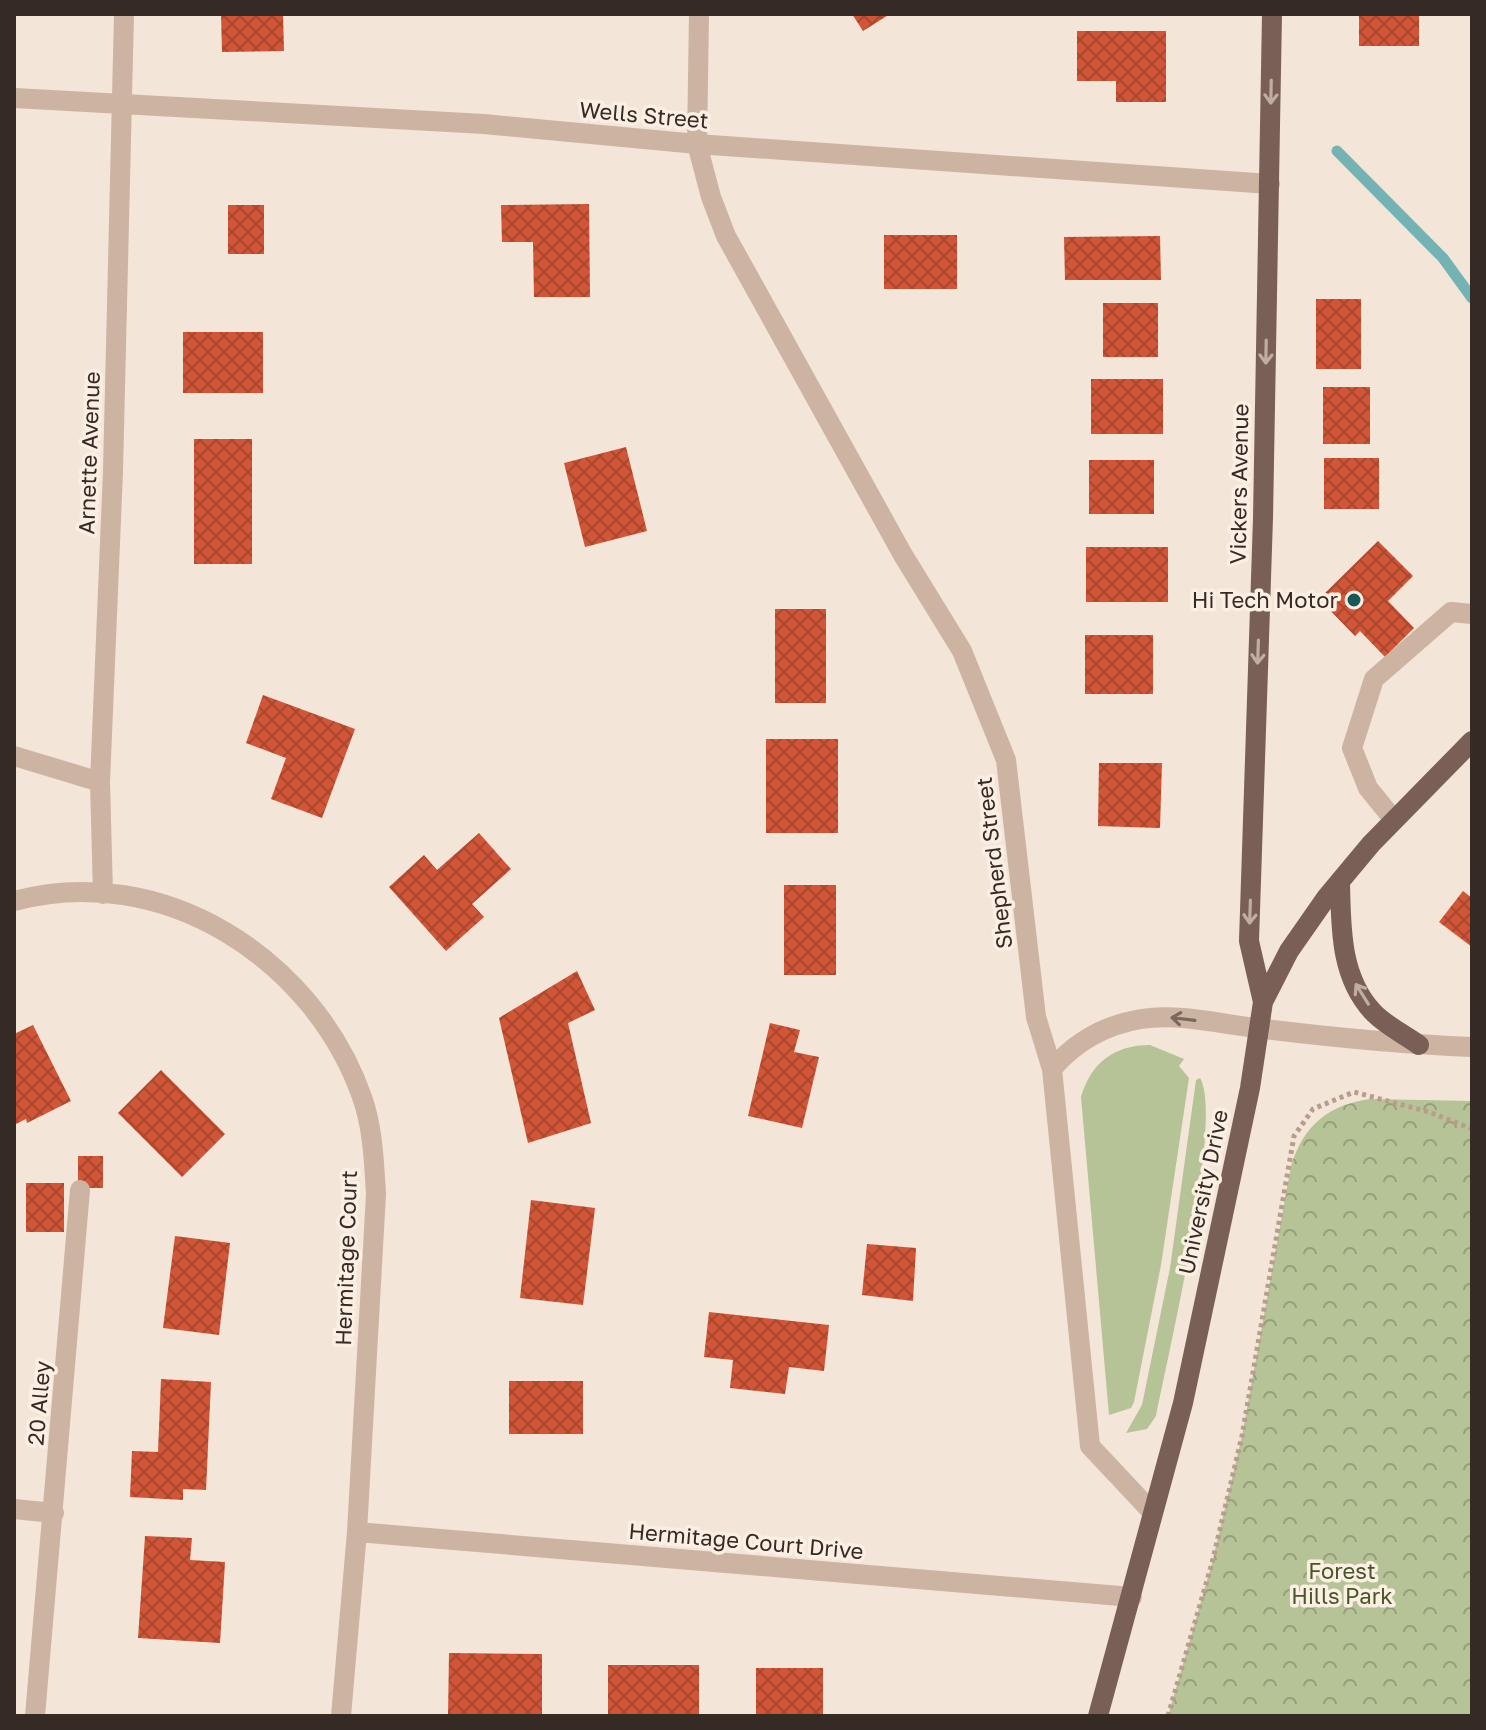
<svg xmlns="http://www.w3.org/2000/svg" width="1486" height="1730" font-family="'Golos Text',sans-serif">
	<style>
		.green { fill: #b6c396 }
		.forest { fill: url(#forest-crowns) }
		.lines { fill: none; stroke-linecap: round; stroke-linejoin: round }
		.stream { stroke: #73b3b3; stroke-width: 11 }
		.building { fill: url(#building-cross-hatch) }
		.path { stroke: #b89d8c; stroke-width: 5; stroke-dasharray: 4 4; stroke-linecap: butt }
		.minor { stroke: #ccb3a2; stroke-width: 20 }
		.major { stroke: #795f55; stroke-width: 20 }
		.oneway { stroke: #c0aea3 }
		.oneway2 { stroke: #7a685d }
		.poi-dot { fill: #17595b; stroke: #fbefe3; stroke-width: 3 }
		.labels { text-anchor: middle; stroke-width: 7; stroke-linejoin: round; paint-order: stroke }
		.street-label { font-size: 22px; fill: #362a25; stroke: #fbefe3 }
		.poi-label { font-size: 22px; fill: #362a25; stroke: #fbefe3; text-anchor: end }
		.park-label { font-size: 22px; fill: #475627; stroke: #fbefe3 }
	</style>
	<defs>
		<pattern id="forest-crowns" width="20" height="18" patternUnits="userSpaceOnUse" patternTransform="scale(2)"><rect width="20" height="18" fill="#b6c396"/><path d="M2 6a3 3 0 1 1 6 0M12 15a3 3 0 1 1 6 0" fill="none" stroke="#959f7a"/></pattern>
		<pattern id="building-cross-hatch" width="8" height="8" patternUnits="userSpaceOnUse" patternTransform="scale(2)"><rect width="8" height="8" fill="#d15637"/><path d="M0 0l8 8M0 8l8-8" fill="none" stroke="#aa472e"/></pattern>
	</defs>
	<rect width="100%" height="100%" fill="#f3e5d7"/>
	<path class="green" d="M1150 1045 1184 1059 1179 1066 1189 1078 1161 1265 1134 1402 1131 1408 1109 1415 1081 1097C1091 1063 1114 1045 1150 1045Z
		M1200 1078C1224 1118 1167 1359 1156 1416L1147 1429 1126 1433 1142 1405 1170 1268 1196 1080Z"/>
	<path class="forest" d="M1370 1099 1472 1101V1716H1168L1212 1563 1242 1436 1291 1166C1304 1125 1328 1105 1370 1099Z"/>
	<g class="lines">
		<path class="stream" d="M1337 151 1443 258 1472 298"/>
	</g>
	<path class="building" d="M221 14H283L284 51 222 52Z
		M852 14H890L863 31Z
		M1359 14H1419V46H1359Z
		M1077 31H1166V102H1116V81H1077Z
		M589 204 590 297H534L533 242H502L501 205Z
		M228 205H264V254H228Z
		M884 235H957V289H884Z
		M1160 236 1161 280H1065L1064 237Z
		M1316 299H1361V369H1316Z
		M1103 303H1158V357H1103Z
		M183 332H263V393H183Z
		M1091 379H1163V434H1091Z
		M1323 387H1370V444H1323Z
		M194 439H252V564H194Z
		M626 447 647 531 585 547 564 463Z
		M1324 458H1379V509H1324Z
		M1089 460H1154V514H1089Z
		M1378 541 1413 576 1388 601 1414 628 1385 657 1360 631 1355 636 1319 599Z
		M1086 547H1168V602H1086Z
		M775 609H826V703H775Z
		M1085 635H1153V694H1085Z
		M263 695 355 729 322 818 271 799 286 758 246 743Z
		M766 739H838V833H766Z
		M1099 763H1162L1160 828 1098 826Z
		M479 833 511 869 472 904 484 917 446 951 389 887 424 855 437 870Z
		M784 885H836V975H784Z
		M1463 891 1472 898V947L1439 922Z
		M577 971 595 1010 568 1023 591 1123 528 1143 499 1018Z
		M770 1023 800 1030 794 1052 819 1057 802 1128 748 1116Z
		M33 1025 71 1101 27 1123 26 1119 14 1125V1034Z
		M161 1070 225 1134 182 1177 118 1113Z
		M78 1156H103V1188H78Z
		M26 1183H64V1232H26Z
		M531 1200 595 1208 583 1305 520 1298Z
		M175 1236 230 1243 219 1335 163 1328Z
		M867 1244 916 1248 913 1301 862 1295Z
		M709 1312 829 1325 824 1371 789 1367 785 1394 730 1388 733 1360 704 1357Z
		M161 1379 211 1382 206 1490 183 1489V1500L130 1497 132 1451 158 1452Z
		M509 1381H583V1434H509Z
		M145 1536 192 1538 190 1560 225 1562 220 1643 138 1638Z
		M449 1653 542 1654V1716H448Z
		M608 1665H699V1716H608Z
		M756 1668H823V1716H756Z"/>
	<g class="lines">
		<path class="path" d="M1168 1716 1212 1563 1242 1436 1294 1136 1313 1109 1354 1092 1429 1112 1472 1129"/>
		<path class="minor" d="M699 14 697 144 711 197 726 236 903 555 962 651 1006 760 1036 1017 1052 1069 1090 1446 1152 1512
			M14 98 484 124 697 144 1270 184
			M14 756 100 782
			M1394 820 1368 788 1352 748 1374 679 1451 612 1472 614
			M103 894 100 782 113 471 124 14
			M14 901C162 861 313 958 362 1097 373 1128 374 1162 376 1194L357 1532 341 1716
			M1052 1069C1076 1041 1105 1025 1141 1019 1179 1013 1220 1024 1257 1028 1329 1037 1400 1044 1472 1047
			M14 1509 54 1513
			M357 1532 1132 1597
			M35 1716 80 1190"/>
		<path class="major" d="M1340 882C1341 927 1340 977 1373 1012 1385 1025 1405 1035 1419 1045
			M1263 1002 1249 941 1263 518 1272 14
			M1098 1716 1183 1403 1250 1088 1263 1002 1289 951 1326 898 1371 844 1472 741"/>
	</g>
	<defs><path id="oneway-shaft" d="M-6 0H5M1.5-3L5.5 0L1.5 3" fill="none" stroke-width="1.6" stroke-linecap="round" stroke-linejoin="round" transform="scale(2)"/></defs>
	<g class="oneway">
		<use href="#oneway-shaft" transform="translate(1271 92) rotate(91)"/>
		<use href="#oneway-shaft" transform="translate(1266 352) rotate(91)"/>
		<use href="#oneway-shaft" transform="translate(1258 652) rotate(92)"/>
		<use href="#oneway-shaft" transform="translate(1250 912) rotate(92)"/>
		<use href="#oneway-shaft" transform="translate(1362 994) rotate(-122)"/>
	</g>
	<use class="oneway2" href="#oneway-shaft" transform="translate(1183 1019) rotate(-173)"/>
	<circle class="poi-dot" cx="1354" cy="600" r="8"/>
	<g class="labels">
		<g class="street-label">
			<text transform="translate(644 115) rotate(5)" y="8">Wells Street</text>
			<text transform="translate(89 453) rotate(-88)" y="8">Arnette Avenue</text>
			<text transform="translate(1239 484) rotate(-89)" y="8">Vickers Avenue</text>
			<text transform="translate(994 863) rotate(-97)" y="8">Shepherd Street</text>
			<text transform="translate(1203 1192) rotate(-78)" y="8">University Drive</text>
			<text transform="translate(346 1258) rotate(-88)" y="8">Hermitage Court</text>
			<text transform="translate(39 1403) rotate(-85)" y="8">20 Alley</text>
			<text transform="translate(746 1541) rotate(5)" y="8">Hermitage Court Drive</text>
		</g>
		<g class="poi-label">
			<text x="1338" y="608">Hi Tech Motor</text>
		</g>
		<g class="park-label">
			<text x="1342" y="1579">Forest<tspan x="1342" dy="25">Hills Park</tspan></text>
		</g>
	</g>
	<rect width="1486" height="1730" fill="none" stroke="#362a25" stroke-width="32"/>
</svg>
